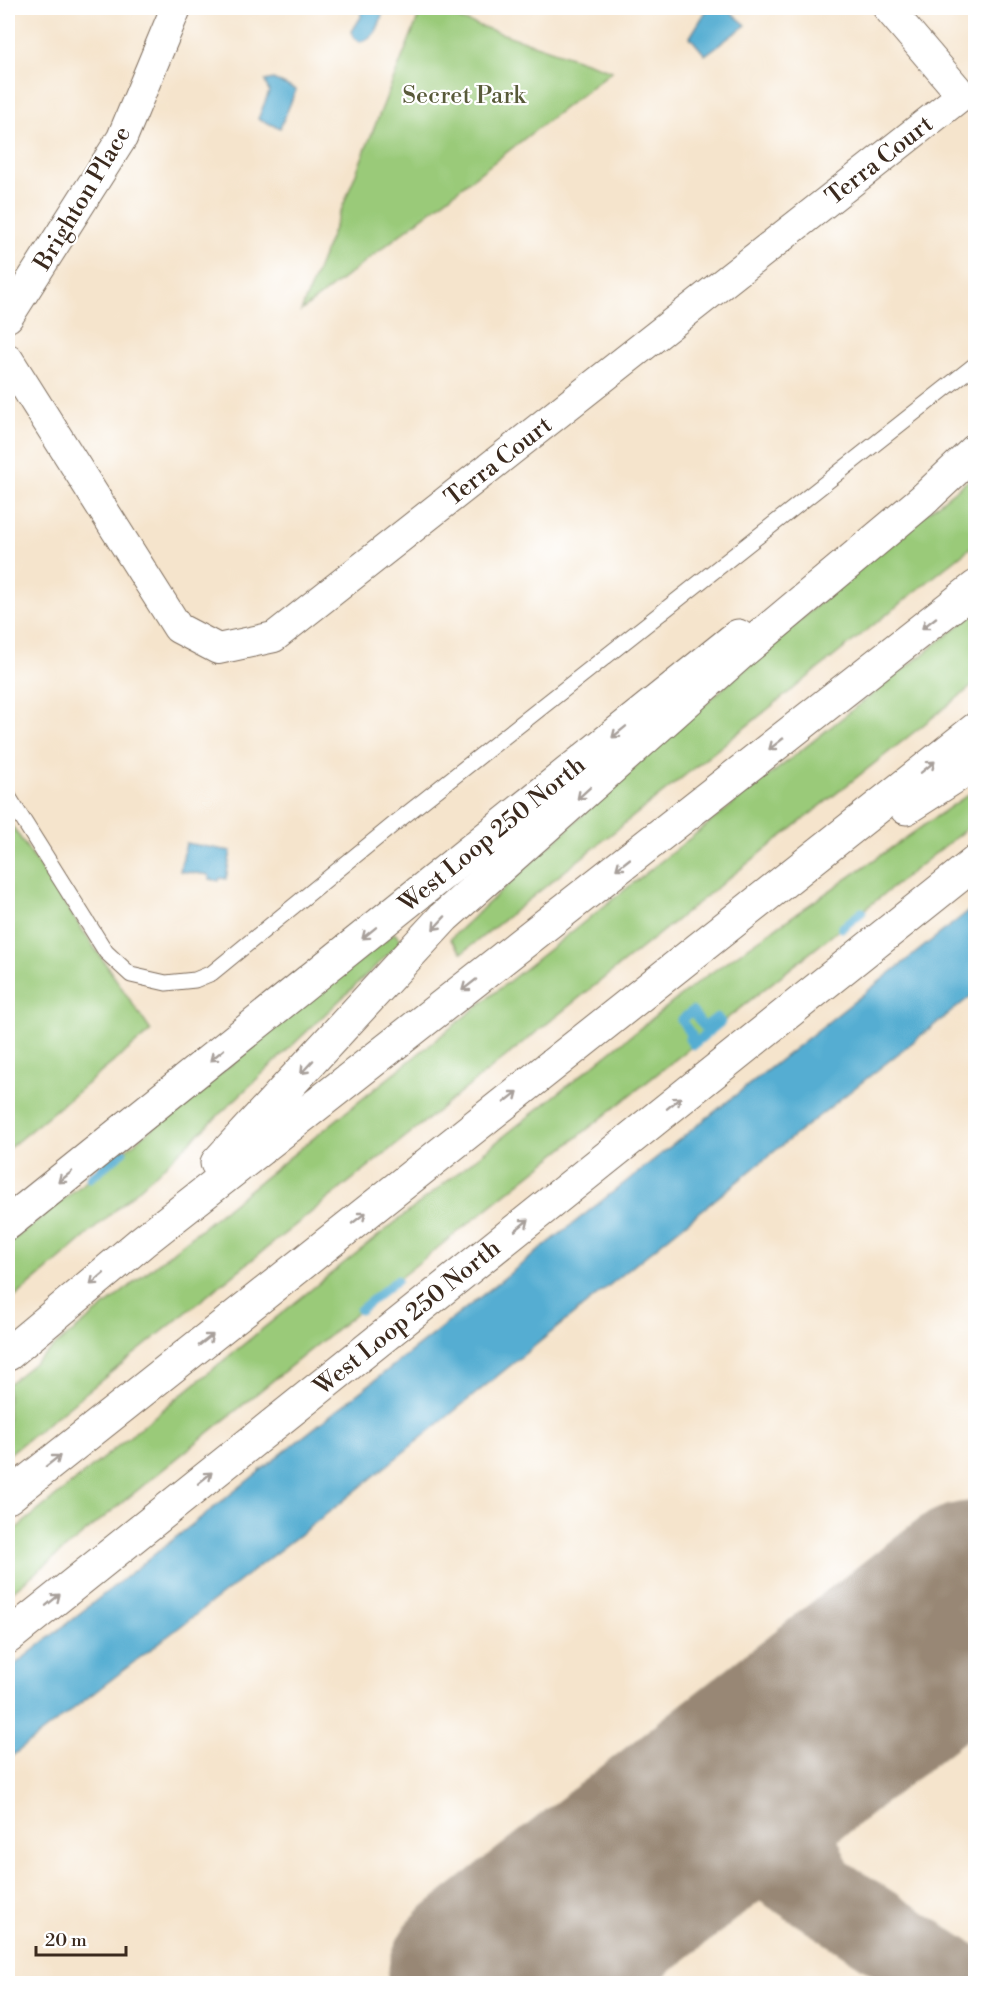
<svg xmlns="http://www.w3.org/2000/svg" width="983" height="1991" font-family="'Libre Bodoni',serif">
	<style>
		.green { fill: #9aca79; stroke: #6a7a4c; stroke-width: 1.5 }
		.water { fill: #55add2; stroke: #486c78; stroke-width: 1.5 }
		.lines { fill: none; stroke-linecap: round; stroke-linejoin: round }
		.stream { stroke: #55add2; stroke-width: 9 }
		.taxiway { stroke: #988775; stroke-width: 81 }
		.runway { stroke: #988775; stroke-width: 204 }
		.service-casing { stroke: #7c6b5b; stroke-width: 17 }
		.minor-casing { stroke: #7c6b5b; stroke-width: 32 }
		.secondary-casing { stroke: #7c6b5b; stroke-width: 35 }
		.motorway-casing { stroke: #7c6b5b; stroke-width: 35 }
		.service { stroke: #fff; stroke-width: 15 }
		.minor { stroke: #fff; stroke-width: 30 }
		.secondary { stroke: #fff; stroke-width: 33 }
		.motorway { stroke: #fff; stroke-width: 33 }
		.oneway { stroke: #a79f9a }
		.labels { text-anchor: middle; stroke-width: 4.5; stroke-linejoin: round; paint-order: stroke }
		.park-label { font-size: 24px; fill: #585a39; stroke: #fff }
		.street-label { font-size: 24px; fill: #3b2a1e; stroke: #fff }
	</style>
	<rect width="100%" height="100%" fill="#fff"/>
	<filter id="ink" filterUnits="userSpaceOnUse"><feTurbulence type="fractalNoise" baseFrequency=".0167" numOctaves="2"/><feDisplacementMap in="SourceGraphic" scale="12" xChannelSelector="R" yChannelSelector="G"/><feConvolveMatrix kernelMatrix="1 2 1 2 8 2 1 2 1" color-interpolation-filters="sRGB"/></filter>
	<filter id="wash" filterUnits="userSpaceOnUse"><feTurbulence type="fractalNoise" baseFrequency=".008" numOctaves="4" result="noise"/><feDisplacementMap in="SourceGraphic" scale="24" xChannelSelector="R" yChannelSelector="G"/><feGaussianBlur stdDeviation="1.35" result="paint"/><feColorMatrix in="noise" values="0 0 0 0 0 0 0 0 0 0 0 0 0 0 0 0 0 1.4 0 .05"/><feComposite in="paint" operator="in"/></filter>
	<g filter="url(#wash)">
		<rect width="100%" height="100%" fill="#f5e4cc"/>
		<path class="green" d="M422 8H427L612 71 301 311Z
			M975 475V544L462 953 450 939 625 775 883 547Z
			M975 613V684L719 886 8 1455V1384L469 1013Z
			M975 790V822L397 1280 8 1595V1535L339 1267 702 979Z
			M8 820 151 1031 8 1149Z
			M394 933 402 941C272 1064 145 1189 8 1303V1244L138 1140Z"/>
		<path class="water" d="M361 8H383V11C380 24 376 39 360 42L354 38 352 31 361 17Z
			M708 8 728 10 746 25 705 55 690 37Z
			M273 79 296 90 280 128 258 119 269 92 265 81Z
			M186 843 231 851 226 879 220 878 219 881 209 879V875L180 871Z
			M975 906V993L786 1142 342 1502 8 1759V1670Z"/>
		<g class="lines">
			<path class="stream" d="M842 928 862 912
				M692 1011 704 1027 717 1017 721 1022 693 1045 689 1039 692 1035 681 1020Z
				M90 1178 123 1152
				M360 1310 397 1280"/>
			<path class="taxiway" d="M804 1737 784 1814 814 1886 821 1893
				M642 1863C682 1842 724 1838 766 1857L960 1984
				M610 1984C594 1940 608 1895 641 1864"/>
			<path class="runway" d="M489 1984 976 1603"/>
		</g>
	</g>
	<g filter="url(#ink)">
		<g class="lines">
			<defs>
				<path id="service" d="M8 796 106 952 131 975 166 983 195 980 212 973 399 820 976 364"/>
				<path id="minor" d="M8 317 122 138 176 8
					M8 359 178 628 218 649 274 637 962 95 888 8"/>
				<path id="secondary" d="M8 1223 738 636
					M8 1637 976 862"/>
				<path id="motorway" d="M906 808 976 763
					M217 1163 444 917 744 650 922 501 976 450
					M8 1354 142 1242 976 587
					M8 1497 976 729"/>
			</defs>
			<use href="#service" class="service-casing"/>
			<use href="#minor" class="minor-casing"/>
			<use href="#secondary" class="secondary-casing"/>
			<use href="#motorway" class="motorway-casing"/>
			<use href="#service" class="service"/>
			<use href="#minor" class="minor"/>
			<use href="#secondary" class="secondary"/>
			<use href="#motorway" class="motorway"/>
		</g>
		<defs><path id="oneway-shaft" d="M-6 0H5M1.5-3L5.5 0L1.5 3" fill="none" stroke-width="1.6" stroke-linecap="round" stroke-linejoin="round" transform="scale(1.5)"/></defs>
		<g class="oneway">
			<use href="#oneway-shaft" transform="translate(929 623) rotate(142)"/>
			<use href="#oneway-shaft" transform="translate(619 732) rotate(141)"/>
			<use href="#oneway-shaft" transform="translate(776 744) rotate(142)"/>
			<use href="#oneway-shaft" transform="translate(928 767) rotate(-39)"/>
			<use href="#oneway-shaft" transform="translate(584 793) rotate(138)"/>
			<use href="#oneway-shaft" transform="translate(623 864) rotate(142)"/>
			<use href="#oneway-shaft" transform="translate(439 923) rotate(133)"/>
			<use href="#oneway-shaft" transform="translate(369 933) rotate(141)"/>
			<use href="#oneway-shaft" transform="translate(469 985) rotate(142)"/>
			<use href="#oneway-shaft" transform="translate(217 1055) rotate(141)"/>
			<use href="#oneway-shaft" transform="translate(307 1067) rotate(133)"/>
			<use href="#oneway-shaft" transform="translate(511 1097) rotate(-38)"/>
			<use href="#oneway-shaft" transform="translate(674 1103) rotate(-39)"/>
			<use href="#oneway-shaft" transform="translate(65 1177) rotate(141)"/>
			<use href="#oneway-shaft" transform="translate(359 1218) rotate(-38)"/>
			<use href="#oneway-shaft" transform="translate(522 1225) rotate(-39)"/>
			<use href="#oneway-shaft" transform="translate(97 1279) rotate(140)"/>
			<use href="#oneway-shaft" transform="translate(206 1340) rotate(-38)"/>
			<use href="#oneway-shaft" transform="translate(53 1461) rotate(-38)"/>
			<use href="#oneway-shaft" transform="translate(205 1478) rotate(-39)"/>
			<use href="#oneway-shaft" transform="translate(53 1600) rotate(-39)"/>
		</g>
	</g>
	<g class="labels">
		<g class="park-label">
			<text x="464" y="103">Secret Park</text>
		</g>
		<g class="street-label">
			<text transform="translate(879 160) rotate(-38)" y="8">Terra Court</text>
			<text transform="translate(82 198) rotate(-59)" y="8">Brighton Place</text>
			<text transform="translate(498 461) rotate(-38)" y="8">Terra Court</text>
			<text transform="translate(492 834) rotate(-39)" y="8">West Loop 250 North</text>
			<text transform="translate(407 1317) rotate(-39)" y="8">West Loop 250 North</text>
		</g>
	</g>
	<rect width="983" height="1991" fill="none" stroke="#fff" stroke-width="30"/>
	<path d="M36 1946v9h90v-9" fill="none" stroke="#3b2a1e" stroke-width="3"/>
	<text x="45" y="1946" font-size="18" fill="#3b2a1e" stroke="#ffffff" stroke-width="4.5" paint-order="stroke">20 m</text>
</svg>
